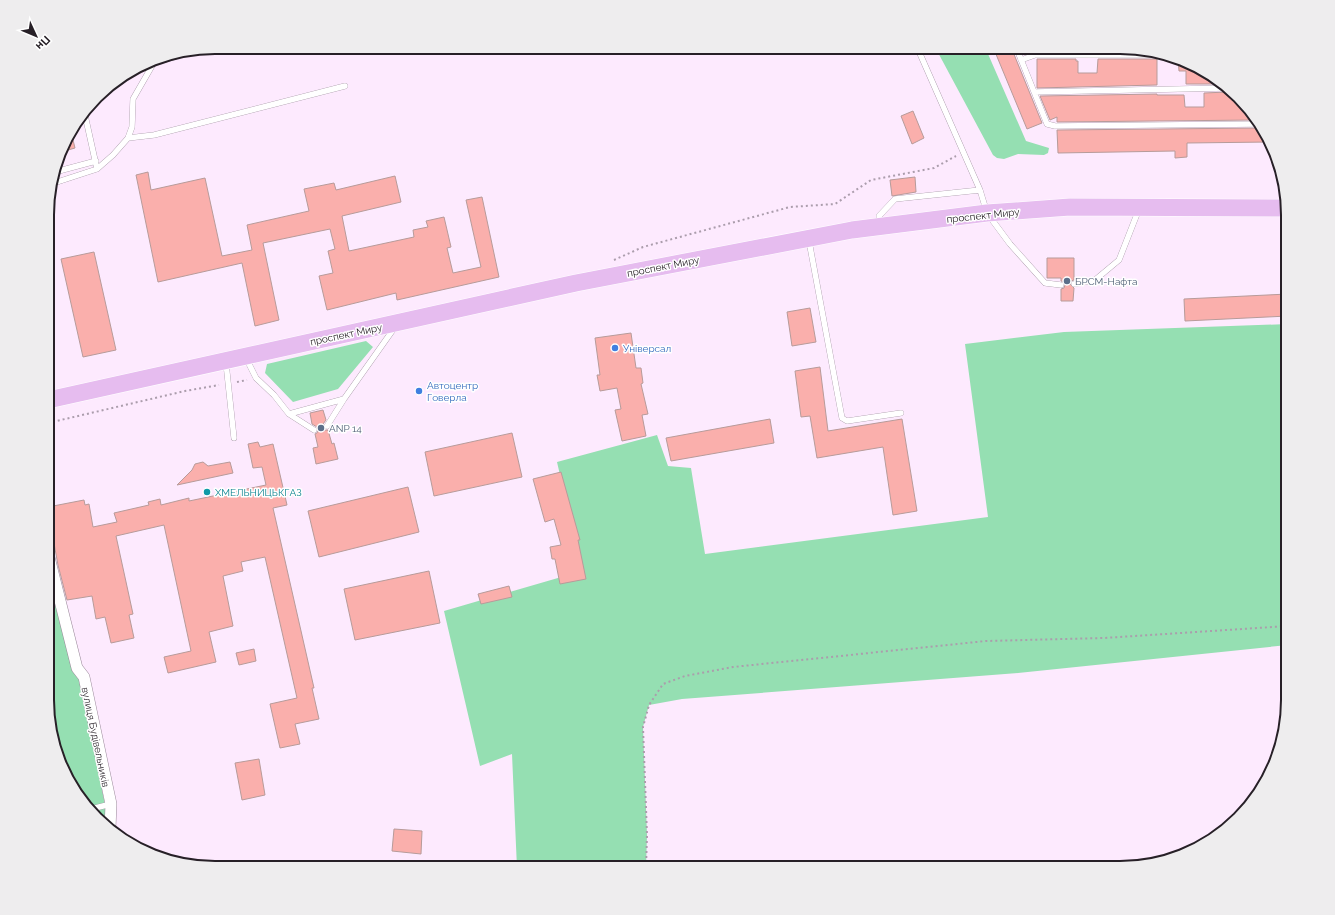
<svg xmlns="http://www.w3.org/2000/svg" width="1335" height="915" font-family="Raleway,sans-serif">
	<style>
		.green { fill: #95dfb2 }
		.building { fill: #faafac; stroke: #b79b9a }
		.lines { fill: none; stroke-linecap: round; stroke-linejoin: round }
		.service-casing { stroke: #989; stroke-width: 6 }
		.minor-casing { stroke: #989; stroke-width: 12 }
		.primary-casing { stroke: #fff; stroke-width: 18 }
		.path { stroke: #ab9dac; stroke-width: 2; stroke-dasharray: 2 3; stroke-linecap: butt }
		.service { stroke: #fff; stroke-width: 5.5 }
		.minor { stroke: #fff; stroke-width: 11 }
		.primary { stroke: #e6bcef; stroke-width: 17 }
		.service-dot { fill: #5c6f8a; stroke: #fff; stroke-width: 1.5 }
		.shop-dot { fill: #3f7fe0; stroke: #fff; stroke-width: 1.5 }
		.culture-dot { fill: #0f9aa8; stroke: #fff; stroke-width: 1.5 }
		.labels { text-anchor: middle; stroke-width: 3; stroke-linejoin: round; paint-order: stroke }
		.street-label { font-size: 10px; fill: #272027; stroke: #fff }
		.service-label { font-size: 10px; fill: #4e5e75; stroke: #fff; text-anchor: start }
		.shop-label { font-size: 10px; fill: #366cbe; stroke: #fff; text-anchor: start }
		.culture-label { font-size: 10px; fill: #0d838f; stroke: #fff; text-anchor: start }
		.rim { fill: none; stroke: #272027; stroke-width: 2 }
	</style>
	<rect width="100%" height="100%" fill="#fdeafe"/>
	<path class="green" d="M935 47H985L1026 141 1049 148 1048 153 1044 155 1018 154 1004 159 997 158 993 155Z
		M1288 324V645L1018 673 682 699 649 705 643 727 647 835 646 868H517L512 754 480 766 444 611 582 571 557 462 657 435 668 466 691 468 705 554 988 517 965 344 1064 332Z
		M366 341 373 347 338 389 293 402 265 373 267 364Z
		M48 575 72 670 79 680 105 804V824L70 784 48 721Z"/>
	<path class="building" d="M993 47H1011L1042 123 1027 129Z
		M1037 47H1076V51H1037Z
		M1098 47H1130L1147 51H1098Z
		M1178 58 1222 82 1224 84H1186V71H1179Z
		M1037 59H1076V61H1078V73H1097L1098 59H1157V85L1037 88Z
		M1230 91 1255 120 1057 122V117L1050 120 1040 96 1157 94V95H1184L1185 107H1204V93L1227 92Z
		M913 111 924 138 912 144 901 116Z
		M1262 127 1266 131 1269 142 1187 143V157L1175 158V151L1058 153 1057 130 1259 128Z
		M71 132 75 148 61 152 64 141Z
		M148 172 151 190 205 178 222 256 252 250 247 225 309 211 304 189 334 183 336 190 395 176 401 202 342 216 349 251 414 237 413 230 428 227 426 221 444 217 451 247 447 248 453 273 481 267 466 200 482 197 499 277 397 300 396 293 327 310 319 276 333 273 328 251 335 249 330 229 263 243 279 320 255 326 242 263 158 282 136 175Z
		M915 177 916 192 892 196 890 180Z
		M94 252 116 350 83 357 61 259Z
		M1047 258H1074V280L1071 281 1070 284 1074 288 1073 301H1061V289L1064 288 1065 285 1064 282 1061 281V278H1047Z
		M1288 294V316L1185 321 1184 299Z
		M810 308 816 342 792 346 787 312Z
		M631 333 636 368H641L643 383 641 384 648 414 642 415 646 436 622 441 615 410 621 409 617 388 600 391 597 375H600L595 338Z
		M820 367 828 431 902 419 917 511 893 515 883 447 817 458 810 416 801 417 795 371Z
		M323 410 326 420 323 424V428L325 430H328L332 444 334 443 338 459 316 464 313 448 318 447 315 434 317 433 318 430 317 427 312 424 310 413Z
		M770 419 774 443 671 461 666 438Z
		M512 433 522 477 434 496 425 452Z
		M258 442 260 447 273 444 287 505 273 508 314 688H312L319 719 295 724 300 744 280 748 270 704 297 698 265 557 241 562 243 571 223 576 233 626 209 632 216 662 168 673 164 657 191 651 164 525 116 536 133 614 129 615 134 638 111 643 105 617 96 619 92 596 67 600 58 565 48 511V507L84 500 85 505 89 504 93 527 117 522 114 513 149 505 148 502 160 499 161 505 189 498V501L266 485 262 467 253 468 248 444Z
		M203 462 208 466 230 462 233 473 177 485 192 470 195 464Z
		M561 472 580 540H578L586 579 560 584 555 559H552L550 547 561 545 554 519 545 522 533 479Z
		M408 487 419 532 319 557 308 511Z
		M429 571 440 623 355 640 344 589Z
		M509 586 512 597 481 604 478 594Z
		M254 649 256 661 239 665 236 653Z
		M259 759 265 795 242 800 235 763Z
		M394 829 422 831 421 854 392 851Z"/>
	<g class="lines">
		<defs>
			<path id="service" d="M917 47 980 190 987 213 1010 244 1045 283 1061 285
				M1016 47 1047 124 1055 126 1259 124
				M1021 60 1035 55H1171
				M153 63 190 52
				M1034 92 1227 88
				M85 115 97 169
				M128 138 154 135 345 86
				M55 172 96 161
				M51 184 97 169 113 155 128 138 132 127 133 99 156 59
				M880 225 879 216 895 199 980 190
				M809 241 842 418 847 421 901 413
				M1074 284 1095 280 1119 260 1139 209
				M246 358 256 378 274 395 289 414 314 430
				M226 363 234 438
				M289 414 344 399
				M327 426 344 399 395 327
				M91 809 111 804"/>
			<path id="minor" d="M48 553 77 668 84 677 111 804 110 829"/>
			<path id="primary" d="M48 400 576 283 852 230 987 213 1070 207 1288 208"/>
		</defs>
		<use href="#service" class="service-casing"/>
		<use href="#minor" class="minor-casing"/>
		<use href="#primary" class="primary-casing"/>
		<path class="path" d="M614 260 643 247 790 207 835 204 871 180 934 168 956 156
			M237 382 247 380
			M48 423 185 391 219 385
			M646 868 647 835 643 727 649 705 663 684 685 676 733 667 986 641 1104 638 1288 626"/>
		<use href="#service" class="service"/>
		<use href="#minor" class="minor"/>
		<use href="#primary" class="primary"/>
	</g>
	<g class="service-dot">
		<circle cx="1067" cy="281" r="4"/>
		<circle cx="321" cy="428" r="4"/>
	</g>
	<g class="shop-dot">
		<circle cx="615" cy="348" r="4"/>
		<circle cx="419" cy="391" r="4"/>
	</g>
	<circle class="culture-dot" cx="207" cy="492" r="4"/>
	<g class="labels">
		<g class="street-label">
			<text transform="translate(983 215) rotate(-6)" y="4">проспект Миру</text>
			<text transform="translate(663 266) rotate(-11)" y="4">проспект Миру</text>
			<text transform="translate(346 334) rotate(-12)" y="4">проспект Миру</text>
			<text transform="translate(96 737) rotate(78)" y="4">вулиця Будівельників</text>
		</g>
		<g class="service-label">
			<text x="1075" y="285">БРСМ-Нафта</text>
			<text x="329" y="432">ANP 14</text>
		</g>
		<g class="shop-label">
			<text x="623" y="352">Універсал</text>
			<text x="427" y="389">Автоцентр<tspan x="427" dy="12">Говерла</tspan></text>
		</g>
		<g class="culture-label">
			<text x="215" y="496">ХМЕЛЬНИЦЬКГАЗ</text>
		</g>
	</g>
	<path d="M0 0H1335V915H0ZM215 54H1120A161 161 0 0 1 1281 215V700A161 161 0 0 1 1120 861H215A161 161 0 0 1 54 700V215A161 161 0 0 1 215 54Z" fill="#eeedee" fill-rule="evenodd"/>
	<path class="rim" d="M215 54H1120A161 161 0 0 1 1281 215V700A161 161 0 0 1 1120 861H215A161 161 0 0 1 54 700V215A161 161 0 0 1 215 54Z"/>
	<g transform="translate(36 36) rotate(134)" stroke="#ffffff" stroke-width="3" paint-order="stroke">
	<path d="M0-3L7 15L0 10L-7 15Z" fill="#272027"/>
	<text y="-6" font-size="11" font-weight="bold" text-anchor="middle" fill="#272027">Пн</text>
	</g>
</svg>
